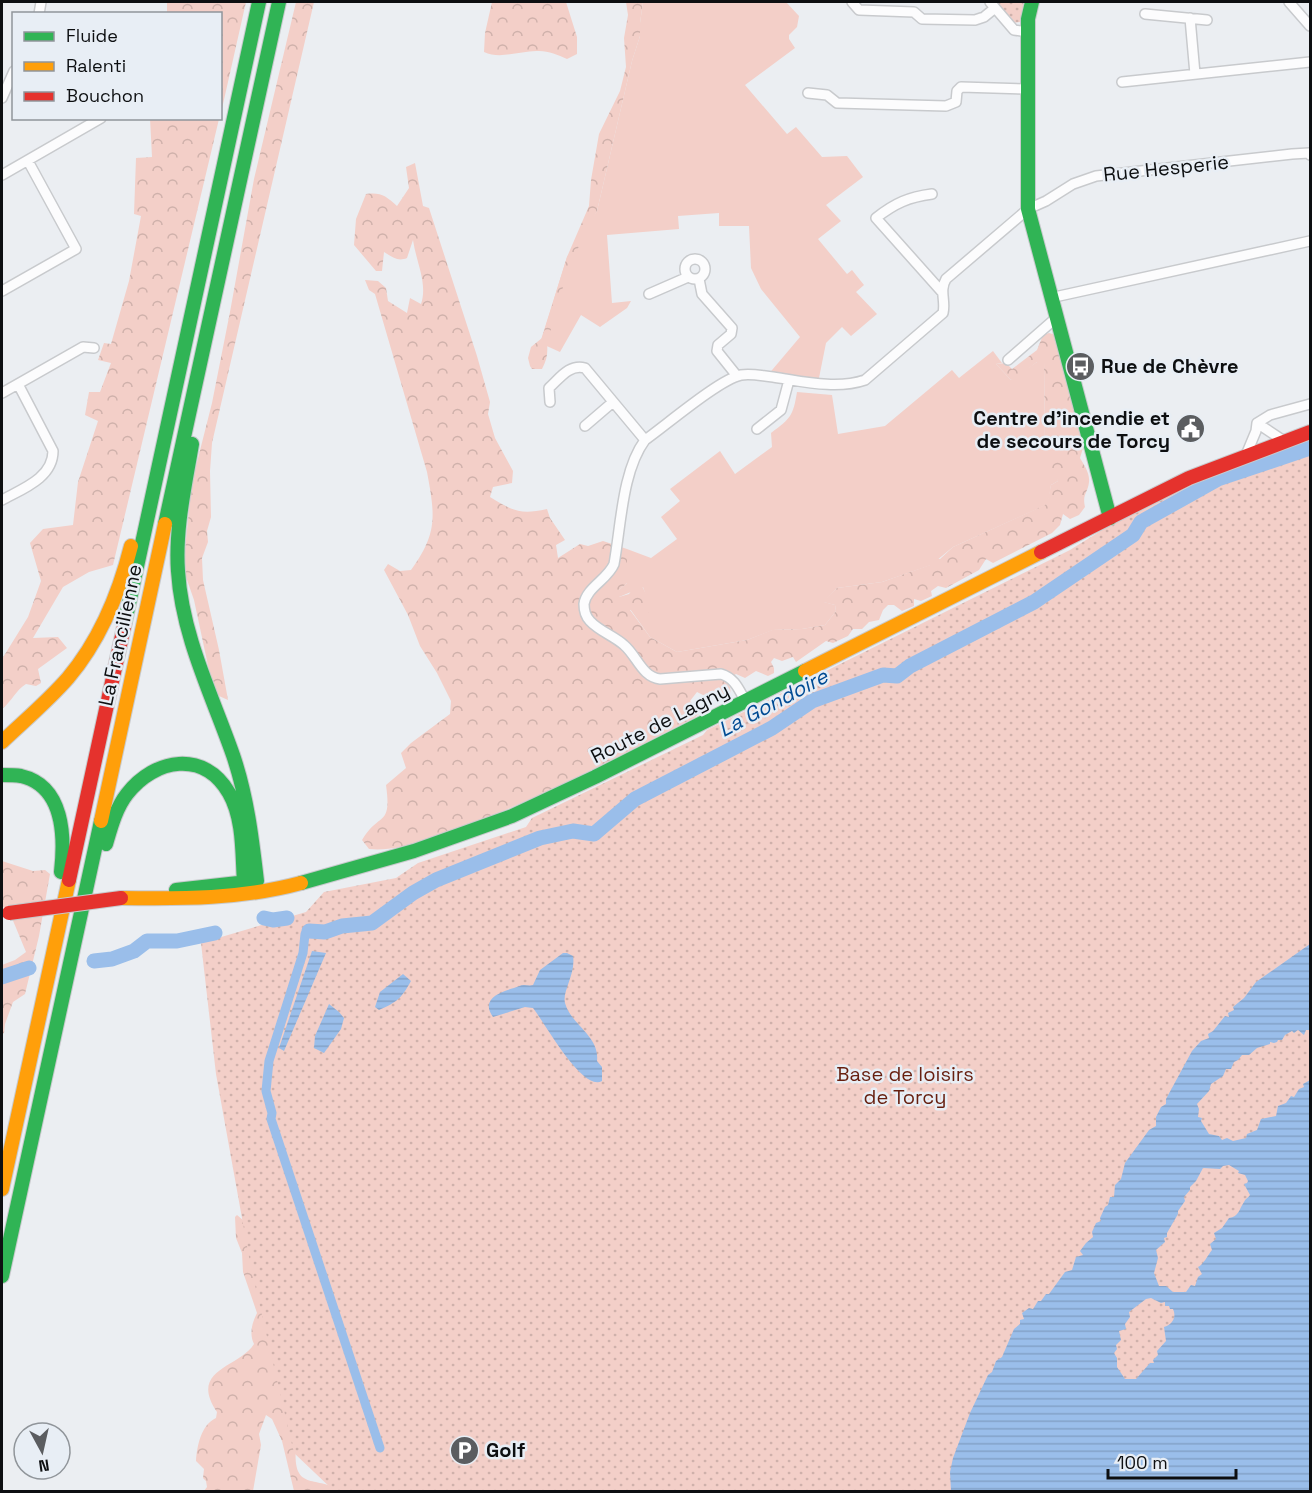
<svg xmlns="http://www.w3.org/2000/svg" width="1312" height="1493" font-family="'Space Grotesk',sans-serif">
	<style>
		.grass { fill: #f3cfc8 }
		.forest { fill: url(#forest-crowns) }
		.park { fill: url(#park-dots) }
		.water { fill: url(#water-rules); fill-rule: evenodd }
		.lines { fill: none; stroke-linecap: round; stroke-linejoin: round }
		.canal { stroke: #9abeea; stroke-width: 9 }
		.river { stroke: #9abeea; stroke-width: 15 }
		.street-casing { stroke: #c8cacd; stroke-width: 12 }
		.fast-casing { stroke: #c8cacd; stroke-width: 16 }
		.slow-casing { stroke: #c8cacd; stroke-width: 16 }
		.jam-casing { stroke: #c8cacd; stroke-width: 16 }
		.street { stroke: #fcfcfd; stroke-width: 9 }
		.fast { stroke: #30b455; stroke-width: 14 }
		.slow { stroke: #ff9f0a; stroke-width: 14 }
		.jam { stroke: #e5322d; stroke-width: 14 }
		.jam-bridge-casing { stroke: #c7c9cb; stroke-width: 16; stroke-linecap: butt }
		.jam-bridge { stroke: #e5322d; stroke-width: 14 }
		.labels { text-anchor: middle; stroke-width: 5; stroke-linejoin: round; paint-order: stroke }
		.street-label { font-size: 20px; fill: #0d0f11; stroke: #e8eef5 }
		.poi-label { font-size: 20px; font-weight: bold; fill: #0d0f11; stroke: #e8eef5; text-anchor: start }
		.park-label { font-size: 20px; fill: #671f0f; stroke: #e8eef5 }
		.water-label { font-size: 21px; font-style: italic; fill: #004b93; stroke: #e8eef5 }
	</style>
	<defs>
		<pattern id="forest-crowns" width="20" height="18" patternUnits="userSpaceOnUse" patternTransform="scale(1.5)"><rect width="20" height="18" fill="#f3cfc8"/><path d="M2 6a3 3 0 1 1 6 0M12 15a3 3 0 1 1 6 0" fill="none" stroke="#cfb1ab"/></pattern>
		<pattern id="park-dots" width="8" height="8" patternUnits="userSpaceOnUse" patternTransform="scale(1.5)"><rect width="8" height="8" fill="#f3cfc8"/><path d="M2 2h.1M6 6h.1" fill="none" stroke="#cfb1ab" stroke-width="1.8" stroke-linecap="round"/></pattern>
		<pattern id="water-rules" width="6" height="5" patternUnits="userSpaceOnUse" patternTransform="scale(1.5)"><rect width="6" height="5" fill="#9abeea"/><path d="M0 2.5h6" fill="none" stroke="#84a2c8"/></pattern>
	</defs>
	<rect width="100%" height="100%" fill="#ebeef2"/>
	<path class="grass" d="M643 2H786L799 16 797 27 789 35V39L795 48 745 85 787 134 796 127 822 157 847 156 863 177 826 205 841 221 818 239 847 274 852 270 864 285 856 292 877 314 851 336 842 327 826 343 818 383 767 376 800 337 761 289 751 268 749 226H719V213L678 216 679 229 607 235 612 303 631 301 627 308 600 327 581 315 560 352 540 343 567 257 597 211 632 61 640 36V23Z
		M993 351 1002 363 996 364 1011 380 1037 362 1044 361 1045 443 1052 450 1058 481 1051 485 1048 504 953 547 931 565 882 582 837 588 824 602 835 605 836 611 825 625 802 629 773 630 747 640 677 652 650 637 630 609H638L646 596 643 587 619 597V590L627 583V549L651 558 677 539 661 517 680 501 670 489 720 451 735 474 772 447 771 433C791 418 793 416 797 392L832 395 838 434 885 426 952 370 959 378Z"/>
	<path class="forest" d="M167 2H246L221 113 220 14 167 13Z
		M296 2H314L212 443 210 471 211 517 207 531 208 542 202 558 203 580 219 650 228 700 219 696 213 689 194 600 186 577 184 558 192 482 212 403 230 312 254 179Z
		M492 2H566L577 37V54L567 59C558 55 549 51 539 51 521 50 501 60 484 52L485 33Z
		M626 2H643L640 23V36L632 61 597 211 569 266 547 343C548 353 547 360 542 369H532L530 366 528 358 531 347 542 338 567 257 589 206 591 180 599 134 620 91 626 67 624 38 628 15Z
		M150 118 219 119 113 565 89 572 63 587 33 638 58 637 67 648 38 669 41 683 36 686 26 684C16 690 12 701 2 709V659L28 617 41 581 30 543 43 529 73 525 78 482 98 421 85 415 89 392H100L111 363 98 360 104 343 111 344 129 281 141 216 134 214 136 158 152 157Z
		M415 163 423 206 429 208 477 356 490 402 488 414 495 438 513 471 512 483 493 487 490 497C513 511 520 515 547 509L550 518 565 540 556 545 558 558 580 544 588 546 603 541 627 549V583L619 590V597L629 594 634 587 642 586 653 608 648 613 642 614 638 609 630 610 650 637 677 652 747 640 772 630 802 629 825 625 836 611 835 605 823 602 837 588 882 582 930 565 929 556 940 559 953 547 1047 504 1051 485 1058 481 1048 462 1052 450 1045 444 1044 362H1037L1015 379 1011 380 996 364 1006 363 1012 369 1037 350 1043 335 1049 333 1056 335 1083 448 1080 458C1084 465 1090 473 1089 482 1088 493 1082 494 1085 507L1079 515 1070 519 1063 514 1060 525 1052 533 993 563 986 559 979 570 946 588 938 586 931 591 932 596 921 601 914 599V606L902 611 894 605H888L883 610 879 620 869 622 862 629H853L848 636 833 643 826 641 796 662 793 657 782 661 774 658 771 662 774 668V673L768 676 756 671 745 678 736 674 725 681 730 687 731 697 726 699 722 692 709 698 697 692 690 701 698 709 699 714 694 718C619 756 544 796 466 826 435 837 401 852 369 849L362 840C379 811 392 828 386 785L406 768 401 753 411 743 450 714 451 701 437 673 420 646 408 615 384 570 388 564 400 571 411 570C438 533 435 515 427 472L375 294 369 290 365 280 378 281 386 288 388 301 407 313 410 298 421 304C428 283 416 262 413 240L407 258C398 262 392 257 384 252L382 271H376L354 245 356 219 366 194C381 192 386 196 397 206L409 188 406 167Z
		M2 861 33 871 45 870 50 874 39 936 25 994 13 1002 5 1024 4 1033 2 1034V965L15 960 26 952 9 911 2 906Z
		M237 1215 243 1220 296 1445C292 1493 315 1474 341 1491H294L282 1441 272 1419 266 1415 259 1434 261 1445 253 1491H204L207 1487 206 1481 203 1478 204 1469 196 1461C197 1446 201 1425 216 1418L217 1412C188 1369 239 1368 254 1344 249 1334 252 1323 257 1313L243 1272 242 1253 236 1238 235 1217Z"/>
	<path class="park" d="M995 2H1024L1020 22 1012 23Z
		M1310 442V1491H334L294 1453 251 1268 216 1074 201 943 306 912 324 892 396 878 418 863 526 827 532 818 703 735 707 730 1070 550 1107 527 1168 496Z"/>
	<path class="water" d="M1310 944V1030H1306L1304 1035 1298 1030 1294 1033 1292 1031 1285 1035 1282 1040H1278L1277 1042 1274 1043 1270 1042V1044L1257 1048 1249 1055H1242L1238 1060 1234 1062 1231 1069H1226L1223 1076 1211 1084 1209 1091 1197 1104 1199 1109 1198 1117 1202 1118 1201 1121 1209 1134 1219 1136 1222 1140 1227 1138 1233 1141 1246 1138 1247 1134 1257 1130 1261 1119 1276 1116 1278 1106 1286 1103 1291 1096 1294 1097 1299 1089 1304 1087 1303 1084 1310 1080V1491H951L950 1472 953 1458 970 1413 988 1375 992 1372 996 1361 1002 1357 1014 1329 1020 1324V1320L1024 1319 1022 1313 1029 1308 1033 1309 1038 1301H1041L1046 1294H1049L1065 1272 1072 1270 1076 1257 1083 1255 1080 1251 1086 1243 1093 1237 1092 1232 1096 1223 1101 1221 1100 1218 1105 1207 1108 1205 1110 1197H1114L1115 1185 1121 1179 1125 1163 1149 1130 1156 1126V1117L1161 1107 1166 1104V1099L1192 1051 1201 1041 1209 1038 1208 1034 1213 1031 1225 1016 1229 1017 1228 1013 1234 1010 1233 1007 1244 998 1256 982ZM1229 1165 1239 1171 1238 1173 1245 1175 1248 1181 1247 1183 1244 1184 1250 1195C1248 1198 1245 1199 1244 1202 1239 1209 1239 1217 1229 1218L1222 1228 1214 1233 1216 1239 1210 1244 1212 1250C1208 1255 1203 1265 1198 1267L1202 1274 1198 1277 1195 1286 1191 1285 1186 1292H1173L1166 1286H1159L1154 1273 1158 1258 1156 1250 1165 1242 1164 1238 1167 1237V1233L1178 1214V1211L1185 1201 1184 1197 1190 1190V1187L1196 1181 1203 1168 1220 1169 1223 1166ZM1151 1298 1161 1303 1165 1302V1306H1169L1170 1309H1173C1177 1317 1172 1325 1164 1327L1166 1341 1157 1351 1158 1355 1153 1360 1154 1363H1150L1136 1379H1125L1117 1367V1358L1114 1353 1117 1349 1116 1345 1121 1340 1119 1331 1126 1329 1125 1324 1130 1317 1129 1312 1146 1299Z
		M312 951 326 953 284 1051 279 1048Z
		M563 953H567L573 956C576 974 562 991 565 1003 571 1025 600 1036 597 1061L602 1067V1081C582 1092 545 1023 533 1008L525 1007 493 1017C480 999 500 992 514 988 518 987 520 985 524 985 527 985 530 986 533 985L540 970Z
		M403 974 411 981C401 999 397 1002 379 1010L375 1007 380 992Z
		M329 1004 339 1012 344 1018 341 1029 324 1053 314 1048 315 1036Z"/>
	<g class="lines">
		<path class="canal" d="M309 931 305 934 303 953 269 1061 266 1091 272 1113 271 1119 380 1448"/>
		<path class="river" d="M264 918 273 920 287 918
			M309 931 325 932 342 926 372 923 413 893 436 880 540 838 573 831 594 834 635 799 772 728 812 701 883 675 897 676 910 666 1034 602 1133 535 1141 522 1218 479 1310 448
			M94 961 112 959 134 951 147 941H177L215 933
			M2 977 29 968"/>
		<defs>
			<path id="street" d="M852 2 859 10 914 12 922 19 975 20 984 17 995 8
				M990 2 1014 30 1028 32
				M1289 2 1310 26
				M39 14 41 2
				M1145 14 1207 20
				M1190 18 1195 74
				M1122 82 1310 62
				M808 93 827 95 837 103 946 106 956 102 957 91 961 87 1028 89
				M2 98 14 71
				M2 175 101 118
				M932 194C909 197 895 203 876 218L942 292
				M685 269a10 10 0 1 1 20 0a10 10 0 1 1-20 0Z
				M699 279 702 294 732 328 731 334 718 345 717 351 737 376
				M2 291 76 249 28 161
				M649 294 688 277
				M1050 298 1310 241
				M1008 360 1056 318
				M2 393 83 347 94 348
				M550 402 549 388C560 378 569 364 585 368L645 440
				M1257 423 1284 441
				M585 426 613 402
				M757 429 781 410 789 380
				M1246 455 1256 431 1257 423 1270 415 1310 404
				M2 500C22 489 53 478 53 451L18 384
				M746 702C739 690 735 678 721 674L660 679C642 677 637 656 624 645 614 636 599 631 590 621 585 616 584 610 584 604 586 588 608 579 614 564 621 526 622 471 645 440 665 426 720 379 741 375 751 373 762 376 773 377 801 381 836 390 865 380L943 313C946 301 939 291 946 279L1028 209 1046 201 1073 184 1096 176 1292 154 1309 153 1310 155"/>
			<path id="fast" d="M1032 2 1028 19V209L1110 518
				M192 444C185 486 175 529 178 571 182 636 212 695 233 755 247 796 252 838 257 881
				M165 524 279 2
				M125 622 259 2
				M2 775C8 775 15 775 21 776 64 786 65 837 61 872
				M106 844C111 827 116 808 127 794 155 758 204 750 229 793 244 819 242 854 244 883
				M301 883 414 851 512 816 595 777 805 671
				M176 890 256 881
				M2 1276 101 821"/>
			<path id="slow" d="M805 671 1041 552
				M2 742C24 721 48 701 68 678 100 640 119 594 131 546
				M101 821 165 524
				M121 898C182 899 242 899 301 883
				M2 1189 69 880"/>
			<path id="jam" d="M1041 552 1189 478 1310 432
				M69 880 125 622"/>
		</defs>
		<use href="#street" class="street-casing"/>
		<use href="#fast" class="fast-casing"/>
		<use href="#slow" class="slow-casing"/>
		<use href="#jam" class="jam-casing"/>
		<use href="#street" class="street"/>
		<use href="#fast" class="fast"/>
		<use href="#slow" class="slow"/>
		<use href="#jam" class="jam"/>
		<defs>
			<path id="jam-bridge" d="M9 913 121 898"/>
		</defs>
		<use href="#jam-bridge" class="jam-bridge-casing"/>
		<use href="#jam-bridge" class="jam-bridge"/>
	</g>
	<defs>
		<symbol id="bus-disc" viewBox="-11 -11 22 22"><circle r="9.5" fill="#5b5d60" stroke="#e8eef5"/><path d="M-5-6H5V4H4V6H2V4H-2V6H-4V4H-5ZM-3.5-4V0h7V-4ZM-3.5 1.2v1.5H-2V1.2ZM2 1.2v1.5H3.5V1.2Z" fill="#fff"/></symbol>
		<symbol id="civic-disc" viewBox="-11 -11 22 22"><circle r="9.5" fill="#5b5d60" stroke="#e8eef5"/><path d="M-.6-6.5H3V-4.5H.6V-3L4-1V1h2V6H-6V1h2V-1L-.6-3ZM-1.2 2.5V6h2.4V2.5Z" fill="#fff"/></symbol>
		<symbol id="parking-disc" viewBox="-11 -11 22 22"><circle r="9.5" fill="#5b5d60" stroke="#e8eef5"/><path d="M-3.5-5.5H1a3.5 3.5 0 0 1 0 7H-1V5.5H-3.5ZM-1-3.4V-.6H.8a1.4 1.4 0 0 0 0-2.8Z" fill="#fff"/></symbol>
	</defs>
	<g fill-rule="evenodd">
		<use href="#bus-disc" x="1064" y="350" width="33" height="33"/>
		<use href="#civic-disc" x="1174" y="412" width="33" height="33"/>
		<use href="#parking-disc" x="448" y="1434" width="33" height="33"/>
	</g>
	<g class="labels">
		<g class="street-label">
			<text transform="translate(1166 168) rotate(-6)" y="7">Rue Hesperie</text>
			<text transform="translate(120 635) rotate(-78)" y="7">La Francilienne</text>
			<text transform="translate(660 723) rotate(-27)" y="7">Route de Lagny</text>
		</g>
		<g class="poi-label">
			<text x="1101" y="373">Rue de Chèvre</text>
			<text x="1170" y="425" text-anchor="end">Centre d'incendie et<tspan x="1170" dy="23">de secours de Torcy</tspan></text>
			<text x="486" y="1457">Golf</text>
		</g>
		<g class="park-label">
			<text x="905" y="1081">Base de loisirs<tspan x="905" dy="23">de Torcy</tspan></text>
		</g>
		<g class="water-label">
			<text transform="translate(773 703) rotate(-28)" y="7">La Gondoire</text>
		</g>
	</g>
	<rect width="1312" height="1493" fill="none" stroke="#0d0f11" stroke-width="6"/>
	<rect x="12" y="12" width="210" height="108" fill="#e8eef5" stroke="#90959a" stroke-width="1.5"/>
	<rect x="24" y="32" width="30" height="9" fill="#30b455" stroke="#90959a" stroke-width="1.5"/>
	<text x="66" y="42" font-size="18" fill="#0d0f11">Fluide</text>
	<rect x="24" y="62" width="30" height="9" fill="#ff9f0a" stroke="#90959a" stroke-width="1.5"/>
	<text x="66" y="72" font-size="18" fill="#0d0f11">Ralenti</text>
	<rect x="24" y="92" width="30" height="9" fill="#e5322d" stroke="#90959a" stroke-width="1.5"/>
	<text x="66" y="102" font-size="18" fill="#0d0f11">Bouchon</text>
	<g transform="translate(42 1451) rotate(172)"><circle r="28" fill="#e8eef5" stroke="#90959a" stroke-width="1.5"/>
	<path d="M0-4.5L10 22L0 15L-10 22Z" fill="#5b5d60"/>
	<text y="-9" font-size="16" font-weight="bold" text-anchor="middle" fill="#0d0f11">N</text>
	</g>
	<path d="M1108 1469v9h128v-9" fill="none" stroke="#0d0f11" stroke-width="3"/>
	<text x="1117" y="1469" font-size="18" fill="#0d0f11" stroke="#e8eef5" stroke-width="4.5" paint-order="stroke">100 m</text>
</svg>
